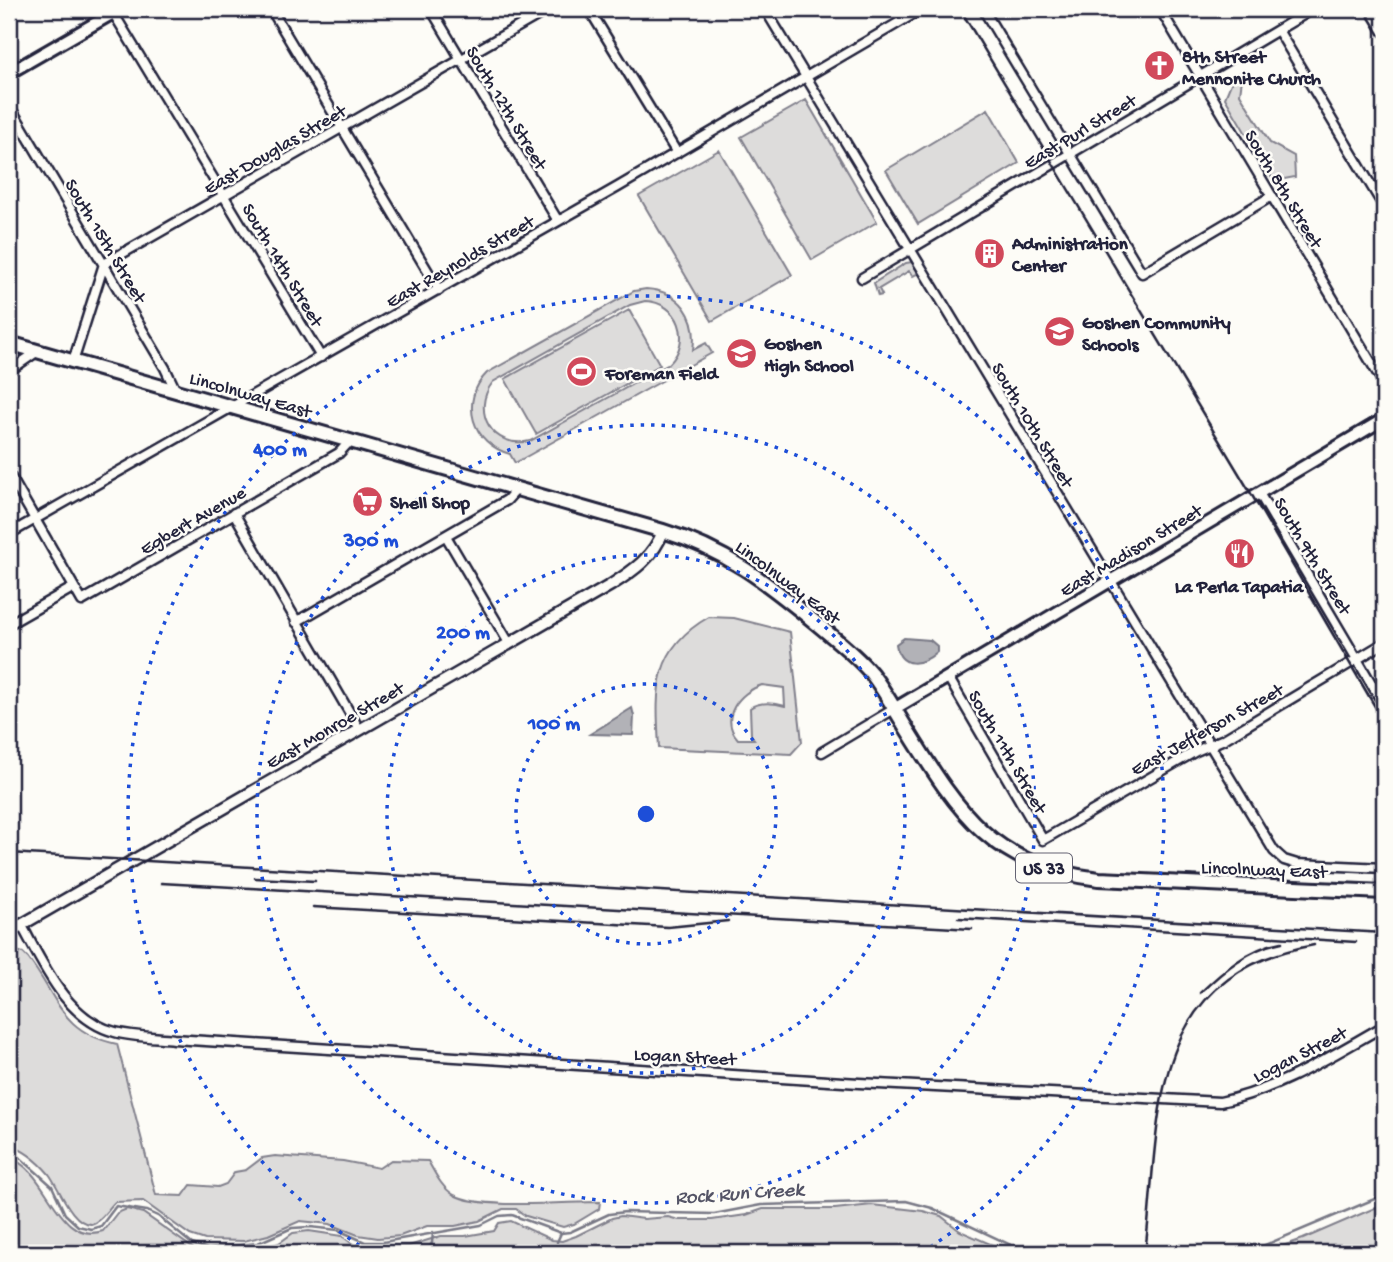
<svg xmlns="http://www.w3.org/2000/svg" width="1393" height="1262" font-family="'Gochi Hand',sans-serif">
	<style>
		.green { fill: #dddcdb; stroke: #807f8b; stroke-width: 2; fill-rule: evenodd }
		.water { fill: #b2b2b7; stroke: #787885; stroke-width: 2 }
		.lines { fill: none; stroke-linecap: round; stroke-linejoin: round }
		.stream { stroke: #787885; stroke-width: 2.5 }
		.minor-casing { stroke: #22223b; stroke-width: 13 }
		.tertiary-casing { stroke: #22223b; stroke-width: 15 }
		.secondary-casing { stroke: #22223b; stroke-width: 16 }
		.trunk-casing { stroke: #22223b; stroke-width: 18 }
		.minor { stroke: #fdfcf7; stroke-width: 8 }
		.tertiary { stroke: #fdfcf7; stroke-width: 10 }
		.secondary { stroke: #fdfcf7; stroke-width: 10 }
		.trunk { stroke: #fdfcf7; stroke-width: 12 }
		.rail { stroke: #22223b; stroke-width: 2.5 }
		.ring { fill: none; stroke: #1d4ed8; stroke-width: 3.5; stroke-dasharray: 3.5 7 }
		.labels { text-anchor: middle; stroke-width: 5; stroke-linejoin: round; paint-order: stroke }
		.shield { fill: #fdfcf7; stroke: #646373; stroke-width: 2 }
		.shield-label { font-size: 18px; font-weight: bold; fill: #22223b }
		.poi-label { font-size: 19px; font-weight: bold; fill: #22223b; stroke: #fdfcf7; text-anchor: start }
		.street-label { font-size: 19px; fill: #22223b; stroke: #fdfcf7 }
		.water-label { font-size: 21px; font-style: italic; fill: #545466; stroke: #fdfcf7 }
		.centre { fill: #1d4ed8; stroke: #fdfcf7; stroke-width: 3.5 }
		.ring-label { font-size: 21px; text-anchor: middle; font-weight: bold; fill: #1d4ed8; stroke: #fdfcf7; stroke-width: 5; stroke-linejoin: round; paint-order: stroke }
	</style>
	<rect width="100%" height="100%" fill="#fdfcf7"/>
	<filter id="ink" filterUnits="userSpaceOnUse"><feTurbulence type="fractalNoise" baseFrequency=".0143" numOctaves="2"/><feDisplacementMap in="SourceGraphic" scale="14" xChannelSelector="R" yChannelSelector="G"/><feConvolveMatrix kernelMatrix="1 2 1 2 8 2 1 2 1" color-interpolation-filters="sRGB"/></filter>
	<g filter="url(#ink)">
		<path class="green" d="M1243 71 1240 94 1270 143 1294 156 1295 177 1274 181 1225 98 1234 76Z
			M806 100 877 222 812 260 741 137Z
			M988 109 1019 163 918 224 886 170Z
			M719 150 792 275 712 321 639 196Z
			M912 262 917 270V274L913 276 909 271 879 289 882 295 878 296 874 283 906 263Z
			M646 289C681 291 698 317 693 350L706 343 712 353 515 463 510 454C472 444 459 401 487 373L634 291ZM645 301C679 302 693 340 669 364L530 441C493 450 470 411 493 382L630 305Z
			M629 310 660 365 536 434 505 379Z
			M709 617 734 618 790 632 802 742 791 754 659 748C656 692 652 649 709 617ZM762 685 784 688 785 706C776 703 759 701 750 708L751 735 754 739H738C719 718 739 692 762 685Z
			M10 949 23 953 28 958C59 998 60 1032 117 1044L156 1195 183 1196 191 1185 218 1187 226 1184 235 1172 246 1170 262 1158 275 1156 343 1161 379 1168 391 1160 428 1161C435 1173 441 1187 454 1195 482 1210 565 1202 600 1202L599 1209 574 1224 563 1227 526 1216 516 1209H503L479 1221 455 1226H427L400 1236 378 1238 358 1235 330 1224 300 1221 268 1235 244 1241 205 1240 190 1235 143 1201 115 1202C109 1207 100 1223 91 1224 72 1225 59 1187 49 1174 38 1161 25 1150 9 1145Z
			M9 1158C49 1169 56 1246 103 1231L117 1213 127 1209 143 1213 194 1249 212 1253 259 1249 279 1243 293 1233 309 1231 342 1236 354 1245 370 1248 409 1246 441 1236H465L494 1231 499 1223 511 1221 552 1240 562 1241 576 1236 612 1218 621 1216 644 1219 668 1217 679 1220H712L746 1215 763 1209H835L872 1205 923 1211 941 1216 960 1231 1011 1253H9Z
			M1384 1204V1253H1262L1303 1239Z"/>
		<path class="water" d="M904 638 930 640 937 646V652C921 666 900 669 896 644Z
			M632 708 634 716 633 735 590 734Z"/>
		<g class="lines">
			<path class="stream" d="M9 1152 15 1153 52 1186 65 1214 78 1226 91 1229 101 1226 116 1206 147 1211 158 1216 192 1244 208 1249 258 1243 292 1228 310 1227 338 1230 365 1242H383L481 1225 499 1216 512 1215 561 1233 570 1232 609 1214 625 1212 714 1214 761 1205 906 1201 932 1208 1028 1253
				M557 1242 561 1233
				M426 1253 432 1243 433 1232
				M1246 1253 1384 1195"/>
			<defs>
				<path id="minor" d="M111 9 321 357
					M271 9 439 290
					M431 9 558 221
					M589 9 677 153
					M765 9 1274 851 1284 860 1297 864 1384 868
					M983 9 1142 273 1272 196
					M1160 9 1384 384
					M1370 9 1384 32
					M1278 30 1384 207
					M9 105 165 368 176 391
					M862 278 1313 9
					M73 362 104 264 549 9
					M9 371 38 351
					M9 474 82 601 339 453 351 440
					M1259 493 1384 705
					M234 513 359 729
					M9 534 618 187 922 9
					M446 536 509 643
					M296 622 507 500 516 490
					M9 624 74 587
					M948 677 1043 840 1196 751 1224 739 1384 643
					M822 752 894 709
					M21 924C43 964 67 1020 115 1032 134 1037 155 1037 174 1039L859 1083 1220 1102C1279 1090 1332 1055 1384 1026"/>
				<path id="tertiary" d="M9 932 611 585C633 571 654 557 663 531"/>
				<path id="secondary" d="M9 73 120 9
					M894 709 1384 419"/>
				<path id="trunk" d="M9 343 663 531C726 550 766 582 816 623 835 639 855 654 871 673 885 691 896 712 908 731 960 815 993 866 1099 879L1384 892"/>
			</defs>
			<use href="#minor" class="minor-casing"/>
			<use href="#tertiary" class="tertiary-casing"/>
			<use href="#secondary" class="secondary-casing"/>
			<use href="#trunk" class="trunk-casing"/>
			<use href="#minor" class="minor"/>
			<use href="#tertiary" class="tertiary"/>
			<use href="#secondary" class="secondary"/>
			<use href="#trunk" class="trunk"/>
			<path class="rail" d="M960 9 1253 497 1384 722
				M9 853 1384 933
				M255 878 315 881
				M161 883 972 929
				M313 907 668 927 728 921
				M958 918 1356 942
				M1200 993C1223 971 1249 948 1282 942
				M1145 1253C1161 1121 1143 976 1314 945"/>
		</g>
	</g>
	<g class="ring">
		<circle cx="646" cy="814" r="130"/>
		<circle cx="646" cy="814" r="259"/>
		<circle cx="646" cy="814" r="389"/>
		<path d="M368 1251A518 518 0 1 1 924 1251"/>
	</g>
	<defs>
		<symbol id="church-disc" viewBox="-11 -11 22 22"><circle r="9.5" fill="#d1495b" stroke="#fdfcf7"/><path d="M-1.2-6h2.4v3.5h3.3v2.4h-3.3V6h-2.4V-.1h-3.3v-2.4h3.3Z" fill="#fff"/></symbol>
		<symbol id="building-disc" viewBox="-11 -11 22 22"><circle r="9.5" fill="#d1495b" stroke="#fdfcf7"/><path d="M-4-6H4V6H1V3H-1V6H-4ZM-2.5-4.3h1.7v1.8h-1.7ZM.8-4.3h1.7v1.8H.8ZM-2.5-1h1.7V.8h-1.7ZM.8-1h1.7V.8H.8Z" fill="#fff"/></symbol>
		<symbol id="school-disc" viewBox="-11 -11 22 22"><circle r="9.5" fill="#d1495b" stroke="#fdfcf7"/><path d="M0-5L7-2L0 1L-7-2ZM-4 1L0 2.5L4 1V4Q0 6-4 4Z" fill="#fff"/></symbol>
		<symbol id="stadium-disc" viewBox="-11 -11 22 22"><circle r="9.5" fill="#d1495b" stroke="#fdfcf7"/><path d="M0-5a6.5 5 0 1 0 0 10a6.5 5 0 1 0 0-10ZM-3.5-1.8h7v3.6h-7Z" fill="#fff"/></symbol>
		<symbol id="supermarket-disc" viewBox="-11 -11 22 22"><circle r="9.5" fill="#d1495b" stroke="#fdfcf7"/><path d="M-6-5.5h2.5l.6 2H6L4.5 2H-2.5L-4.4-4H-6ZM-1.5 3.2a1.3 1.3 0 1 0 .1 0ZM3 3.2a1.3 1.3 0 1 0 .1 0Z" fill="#fff"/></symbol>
		<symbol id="restaurant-disc" viewBox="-11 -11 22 22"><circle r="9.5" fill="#d1495b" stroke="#fdfcf7"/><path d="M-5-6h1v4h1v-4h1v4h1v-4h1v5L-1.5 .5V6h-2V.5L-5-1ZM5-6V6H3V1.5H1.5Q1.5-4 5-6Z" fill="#fff"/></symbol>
	</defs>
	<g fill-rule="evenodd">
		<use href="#church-disc" x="1142" y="48" width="35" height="35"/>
		<use href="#building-disc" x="972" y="236" width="35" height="35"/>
		<use href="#school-disc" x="1042" y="314" width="35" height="35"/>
		<use href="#school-disc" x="724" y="336" width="35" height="35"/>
		<use href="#stadium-disc" x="564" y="354" width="35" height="35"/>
		<use href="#supermarket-disc" x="350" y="484" width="35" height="35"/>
		<use href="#restaurant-disc" x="1222" y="536" width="35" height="35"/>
	</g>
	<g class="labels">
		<rect class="shield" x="1016" y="853.5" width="56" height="29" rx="5"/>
		<g class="shield-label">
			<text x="1044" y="874">US 33</text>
		</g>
		<g class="poi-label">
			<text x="1182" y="62">8th Street<tspan x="1182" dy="22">Mennonite Church</tspan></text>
			<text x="1012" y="249">Administration<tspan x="1012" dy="22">Center</tspan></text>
			<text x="1082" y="328">Goshen Community<tspan x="1082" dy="22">Schools</tspan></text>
			<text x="764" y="349">Goshen<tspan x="764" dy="22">High School</tspan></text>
			<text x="605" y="379">Foreman Field</text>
			<text x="390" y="508">Shell Shop</text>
			<text x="1239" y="592" text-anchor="middle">La Perla Tapatia</text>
		</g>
		<g class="street-label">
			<text transform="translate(508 107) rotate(59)" y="7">South 12th Street</text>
			<text transform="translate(1079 130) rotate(-31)" y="7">East Purl Street</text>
			<text transform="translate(274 148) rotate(-30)" y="7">East Douglas Street</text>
			<text transform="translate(1285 188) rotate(59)" y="7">South 8th Street</text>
			<text transform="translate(107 240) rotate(59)" y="7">South 15th Street</text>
			<text transform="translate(459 260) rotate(-30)" y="7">East Reynolds Street</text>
			<text transform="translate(284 264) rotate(59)" y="7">South 14th Street</text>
			<text transform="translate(251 393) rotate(16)" y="7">Lincolnway East</text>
			<text transform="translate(1034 424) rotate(59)" y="7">South 10th Street</text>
			<text transform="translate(192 519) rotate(-30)" y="7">Egbert Avenue</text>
			<text transform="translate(1130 549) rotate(-31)" y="7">East Madison Street</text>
			<text transform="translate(1314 555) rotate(59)" y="7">South 9th Street</text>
			<text transform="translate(789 581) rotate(37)" y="7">Lincolnway East</text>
			<text transform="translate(334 724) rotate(-30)" y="7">East Monroe Street</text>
			<text transform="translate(1206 728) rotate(-29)" y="7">East Jefferson Street</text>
			<text transform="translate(1009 751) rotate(60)" y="7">South 11th Street</text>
			<text transform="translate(1264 868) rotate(2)" y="7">Lincolnway East</text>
			<text transform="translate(1299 1053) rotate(-27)" y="7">Logan Street</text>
			<text transform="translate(685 1055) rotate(3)" y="7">Logan Street</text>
		</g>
		<g class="water-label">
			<text transform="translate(739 1192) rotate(-4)" y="7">Rock Run Creek</text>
		</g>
	</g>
	<circle cx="646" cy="814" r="10" class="centre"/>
	<g class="ring-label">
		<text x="280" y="455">400 m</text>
		<text x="371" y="546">300 m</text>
		<text x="463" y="638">200 m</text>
		<text x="554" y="729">100 m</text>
	</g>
	<rect width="1393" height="1262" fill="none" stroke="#fdfcf7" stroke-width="35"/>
	<rect x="18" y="18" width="1358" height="1227" fill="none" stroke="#22223b" stroke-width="2.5" filter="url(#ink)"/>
</svg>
